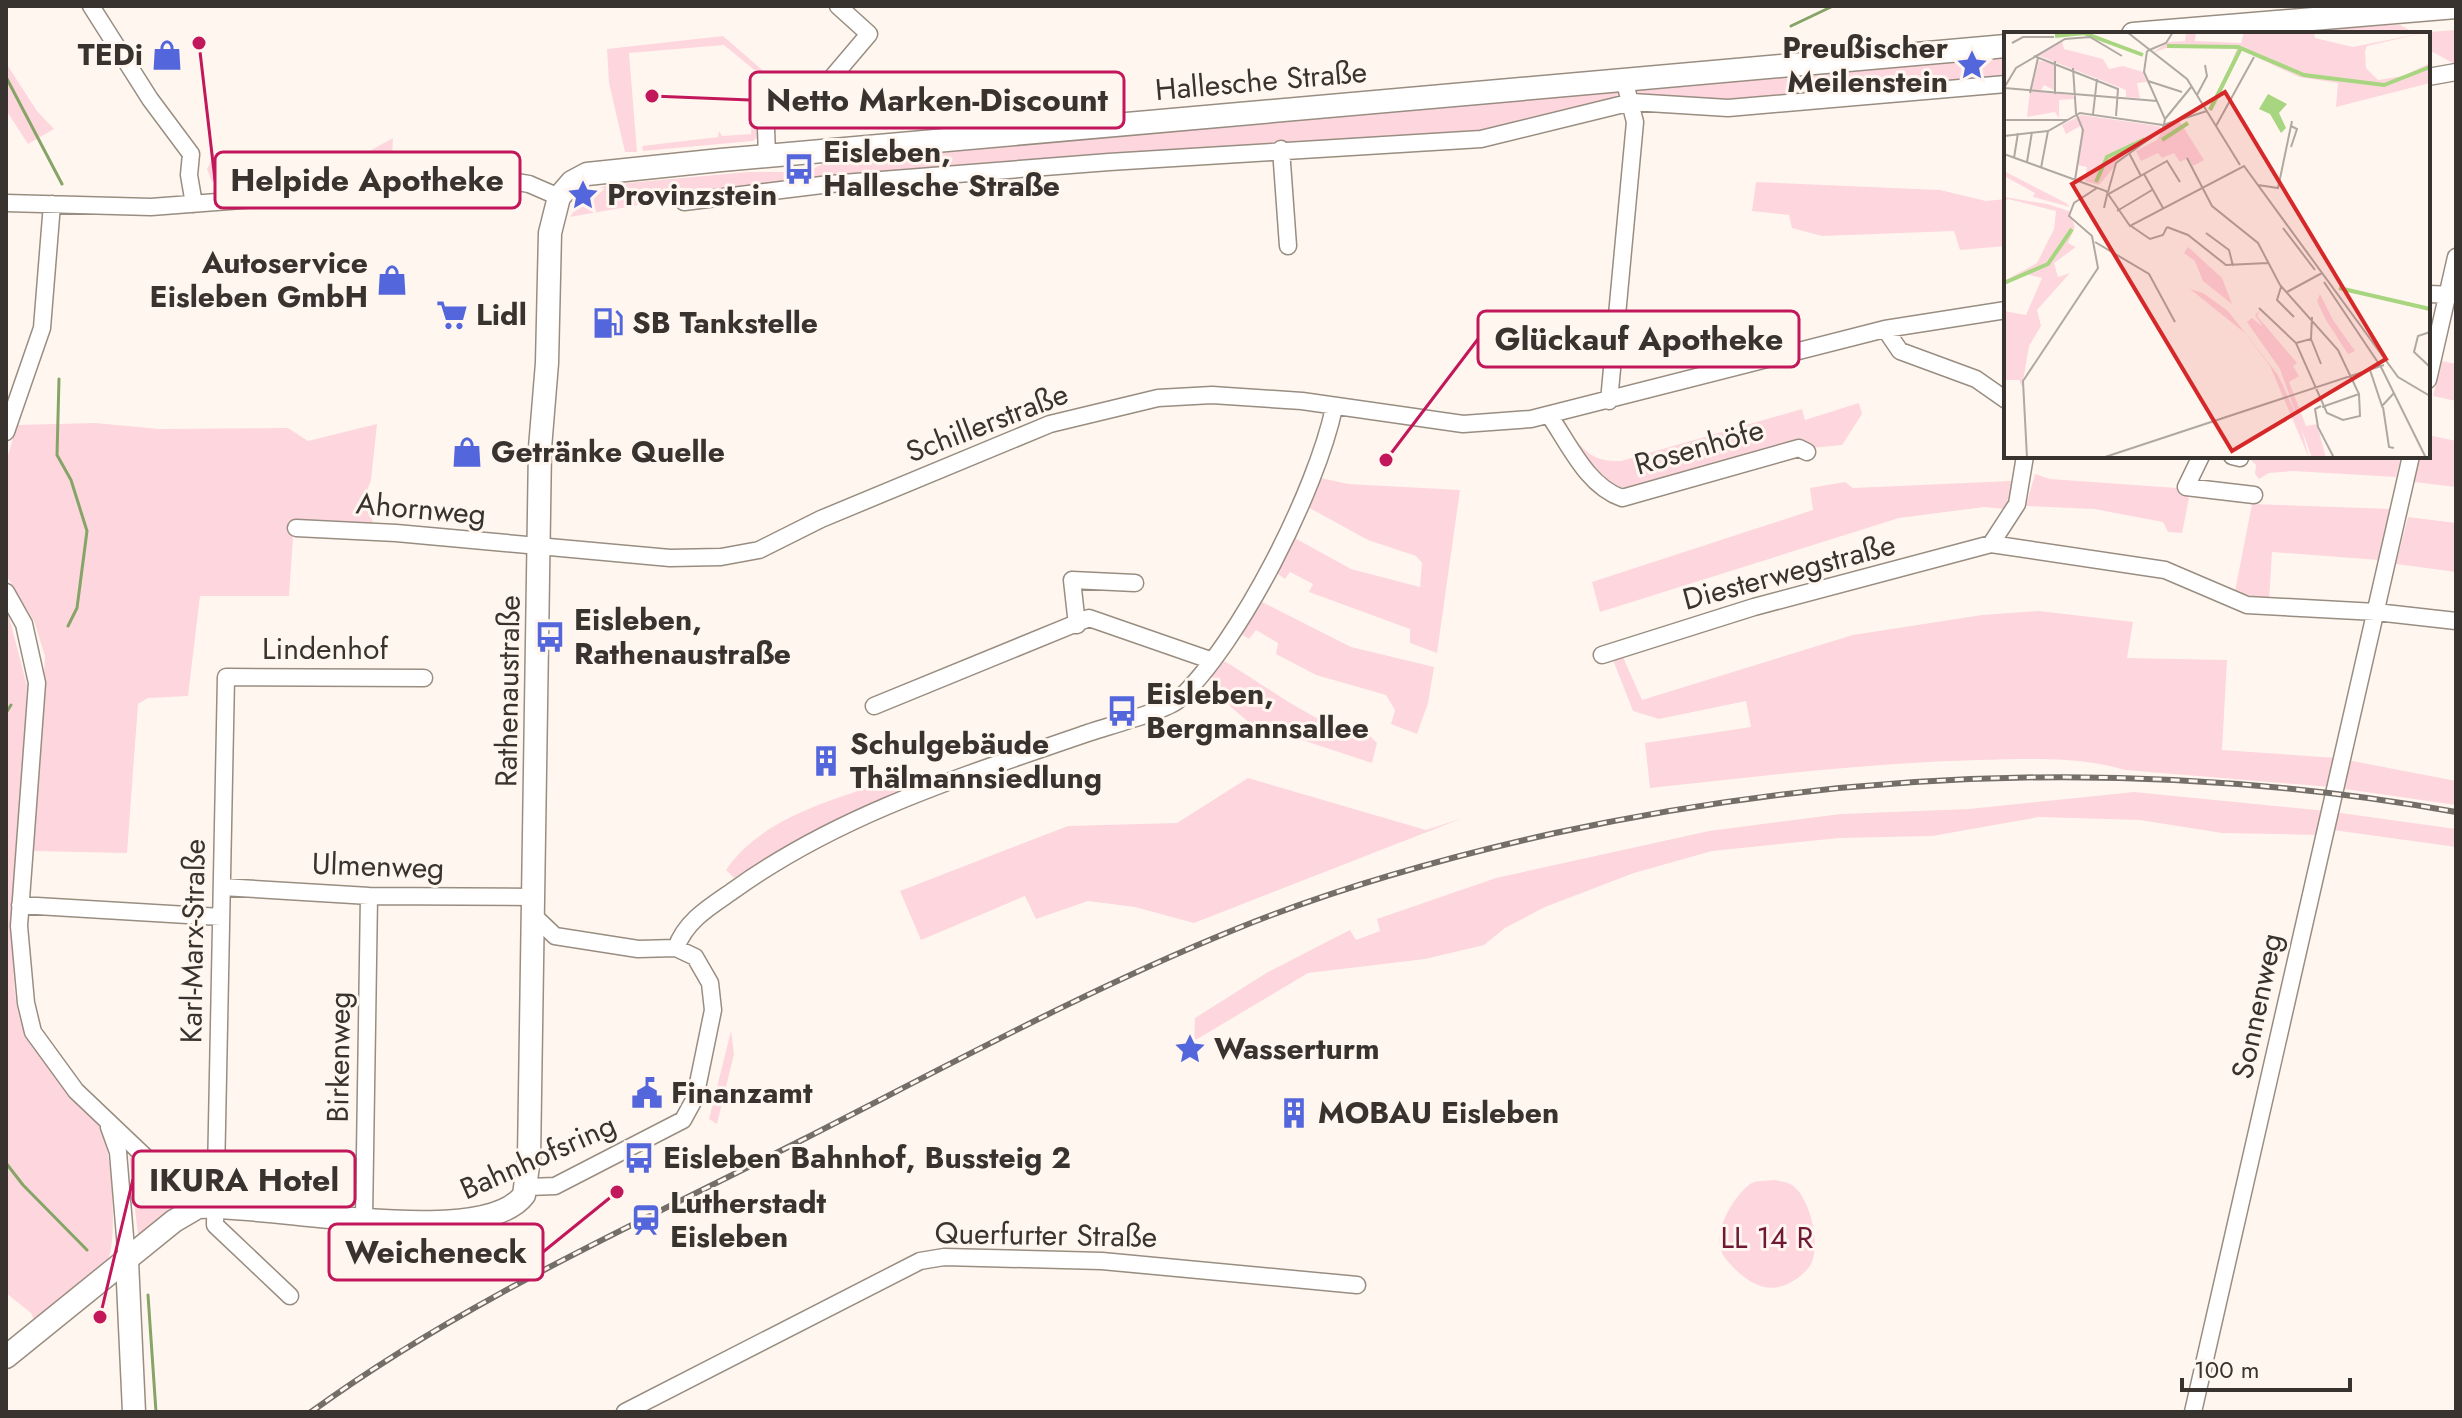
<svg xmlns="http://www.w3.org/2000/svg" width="2462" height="1418" font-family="Jost,sans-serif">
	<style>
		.green { fill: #fdd7dd }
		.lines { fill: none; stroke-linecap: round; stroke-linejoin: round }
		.stream { stroke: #86a467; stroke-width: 3 }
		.minor-casing { stroke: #998d81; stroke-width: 19 }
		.major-casing { stroke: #998d81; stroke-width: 25 }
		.minor { stroke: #fff; stroke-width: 16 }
		.major { stroke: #fff; stroke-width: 22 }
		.rail-casing { stroke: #746e69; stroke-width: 6 }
		.rail { stroke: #fff7ef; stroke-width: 3; stroke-dasharray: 9; stroke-linecap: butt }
		.labels { text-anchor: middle; stroke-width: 6; stroke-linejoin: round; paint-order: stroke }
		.poi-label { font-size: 30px; font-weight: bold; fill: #38332e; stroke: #fff7ef; text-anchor: start }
		.street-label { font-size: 30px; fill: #38332e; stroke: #fff7ef }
		.park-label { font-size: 30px; fill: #701834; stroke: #fff7ef }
		.inset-river { fill: none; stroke: #a7d580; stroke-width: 4 }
		.inset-road { fill: none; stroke: #afa9a2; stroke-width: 2 }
		.view { fill: #d62828; fill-opacity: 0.15; stroke: #d62828; stroke-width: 4 }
		.inset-edge { fill: none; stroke: #38332e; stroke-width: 4 }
		.leader { fill: none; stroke: #c2185b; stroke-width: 3 }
		.callout-dot { fill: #c2185b; stroke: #fff7ef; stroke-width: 3 }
		.callout { fill: #fff7ef; stroke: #c2185b; stroke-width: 3 }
		.callout-label { font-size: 32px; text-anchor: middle; font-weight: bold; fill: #38332e }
	</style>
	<rect width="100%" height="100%" fill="#fff7ef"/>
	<path class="green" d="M2400 25 2415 33 2456 30V65L2433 52 2428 57V34H2208L2291 27Z
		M723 36 799 102 792 101 724 45 629 53 637 152H625L609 83 607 49Z
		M2006 52V78L1715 103 1642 99 1476 131 954 169 655 202 570 217 584 195 607 185 747 172H807L838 156Z
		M6 63 37 111 54 129 28 144 6 110Z
		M752 115 758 124V137L753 141 643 151 642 146 718 137 719 131 722 136 751 134Z
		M393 138 391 178 223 187 212 182 207 169 212 159 239 170 309 162 325 165 355 159Z
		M1756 182 1940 190 1986 201 2006 199V246L1960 250 1954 231 1822 236 1792 228 1789 215 1752 211Z
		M2442 361 2456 364V401L2433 396Z
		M1859 403 1862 414 1842 445 1810 448 1633 490C1602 492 1591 468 1573 444L1578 443C1591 457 1601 462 1621 461L1802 409 1805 420Z
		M95 423 159 429 288 428 308 441 377 424 371 480 364 499 373 522 370 528 294 524 289 596H200L188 696 148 698 138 704 127 853 34 851 45 656 34 621 6 575V462L17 425Z
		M2428 435 2456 441V487L2414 482 2419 456H2428Z
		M2247 456H2401L2396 477 2293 471 2269 473 2259 479 2255 474 2256 465Z
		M2035 474 2050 479 2177 488 2189 498 2182 533 2168 532 2163 522 2094 509 2026 506Z
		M1316 477 1348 484 1460 490 1437 653 1410 643V629L1309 592 1313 584 1290 572 1285 579 1275 572 1291 536 1351 569 1420 587 1422 563 1416 556 1368 540 1304 505Z
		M2011 481 2015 484 2005 509 1984 507 1899 518 1600 612 1592 582 1813 510 1810 488 1845 482 1853 488Z
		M2252 504 2391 509 2379 560 2272 552 2269 601 2235 591Z
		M2408 517 2456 523V572L2396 564Z
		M1260 601 1351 647 1434 667 1428 703 1417 734 1391 724 1395 710 1386 695 1316 675 1276 654 1278 643 1256 630 1249 639 1239 633Z
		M6 605 27 686 14 935C13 967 12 1009 27 1037 46 1071 79 1095 100 1127 112 1144 119 1248 106 1263 88 1285 56 1303 34 1320L31 1313 6 1293Z
		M2039 611 2133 622 2127 658 2227 660 2222 750 2337 758 2456 781V805L2331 787 2125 770C2079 756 2027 759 1979 760 1869 763 1759 776 1650 788L1645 743 1751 727 1746 701 1659 719 1633 711 1613 660 1622 655 1642 700 1853 635 1982 615Z
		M1220 659C1260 680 1323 733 1368 734L1377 743 1372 763 1262 727 1260 732 1231 707 1209 677Z
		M1248 778 1426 830 1463 818 1194 923 1135 907 1088 901 1036 919 1025 896 921 940 900 891 1068 826 1177 823Z
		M891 780 897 781 902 792 855 810 734 878 726 870C762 817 833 800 891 780Z
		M2134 792 2326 811 2456 829V847L2333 830 2320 835 2222 833 2140 820 2039 817 1932 836 1839 838 1712 851 1634 873 1545 907 1505 928 1484 945 1425 959 1308 973 1194 1041 1195 1018 1268 972 1350 930 1356 940 1380 931 1377 919 1496 878 1709 831 1841 814 1969 809Z
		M731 1031 734 1054 717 1124 709 1119Z
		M128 1146 180 1191 177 1205 138 1235Z
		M1774 1180C1779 1181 1787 1182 1792 1185 1810 1197 1821 1244 1811 1264 1808 1270 1799 1278 1793 1281 1767 1298 1743 1280 1726 1259 1708 1238 1732 1198 1750 1184 1757 1180 1766 1181 1774 1180Z"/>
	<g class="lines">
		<path class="stream" d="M1791 26 1833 6
			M6 77 62 184
			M59 379 57 455 71 480 87 531 77 608 68 626
			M6 713 11 705
			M6 1163 23 1185 87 1250
			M148 1295 156 1412"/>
		<defs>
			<path id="minor" d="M91 6 150 99 191 154 189 175 194 204
				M2428 77 2456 72
				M1281 149 1288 246
				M767 156 766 128 771 112 779 107 800 109 813 100 869 34 838 6
				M684 202 830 184 1109 162 1481 139 1632 102 1728 108 2006 84
				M6 203 151 207 505 180 529 184 559 197
				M2428 294 2456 295
				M1885 329 1900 351 1976 379 2006 400
				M2428 380 2456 257
				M1609 401 1635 122 1624 79
				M1549 415C1569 444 1587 486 1622 498L1799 448 1807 452
				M6 432 42 328 52 204
				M2201 456 2186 487 2254 495
				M2232 456 2240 458
				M296 528 396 533 670 558 721 557 759 550 821 519 1050 424 1158 398 1212 395 1302 401 1463 424 1531 419 1885 329 2006 310
				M1991 544 2017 504 2025 456
				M6 592 24 624 37 683 19 926 26 1003 33 1032 76 1091 198 1207
				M1077 625 1072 580 1135 583
				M1602 655 1754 607 1991 544 2165 570 2247 605 2376 612 2456 621
				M874 706 1089 618 1210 660
				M222 887 369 896 534 897
				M20 905 221 917
				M676 948C686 920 711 906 734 890 840 814 960 777 1082 735 1101 728 1166 711 1178 700 1241 641 1316 491 1334 408
				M109 1127 118 1152 127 1261
				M528 1187 555 1186 683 1120 695 1098 713 1010 710 983 695 957 676 948 638 949 555 936 534 916
				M364 1218 369 896
				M290 1296 215 1225 226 677 424 678
				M625 1412 920 1261 944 1257 1102 1261 1357 1285
				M2193 1412 2411 456"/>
			<path id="major" d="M2133 34 2456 7
				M127 1261 134 1412
				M6 1357 174 1221 198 1207C269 1203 482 1251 524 1195L529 1158 540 448 547 363 550 233 559 197 572 182 587 174 721 160 2006 46"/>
		</defs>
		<use href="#minor" class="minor-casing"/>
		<use href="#major" class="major-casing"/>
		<use href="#minor" class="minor"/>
		<use href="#major" class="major"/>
		<defs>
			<path id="rail" d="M311 1412C463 1301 635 1225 802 1140 945 1067 1088 989 1236 929 1339 887 1447 857 1555 833 1854 768 2154 758 2456 812"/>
		</defs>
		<use href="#rail" class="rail-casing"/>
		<use href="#rail" class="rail"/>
	</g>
	<defs>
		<symbol id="shop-bare" viewBox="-9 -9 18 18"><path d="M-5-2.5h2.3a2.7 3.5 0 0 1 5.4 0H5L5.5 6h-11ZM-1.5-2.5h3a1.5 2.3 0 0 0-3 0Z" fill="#5466dc" stroke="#fff7ef" stroke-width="2.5" paint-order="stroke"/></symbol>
		<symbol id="sight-bare" viewBox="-9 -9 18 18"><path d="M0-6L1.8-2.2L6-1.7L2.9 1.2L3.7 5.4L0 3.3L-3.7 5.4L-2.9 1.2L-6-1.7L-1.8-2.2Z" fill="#5466dc" stroke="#fff7ef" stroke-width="2.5" paint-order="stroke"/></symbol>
		<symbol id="bus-bare" viewBox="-9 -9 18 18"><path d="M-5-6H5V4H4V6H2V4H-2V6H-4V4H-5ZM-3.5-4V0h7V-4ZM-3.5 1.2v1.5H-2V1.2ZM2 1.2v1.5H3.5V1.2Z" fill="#5466dc" stroke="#fff7ef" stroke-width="2.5" paint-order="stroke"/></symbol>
		<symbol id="supermarket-bare" viewBox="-9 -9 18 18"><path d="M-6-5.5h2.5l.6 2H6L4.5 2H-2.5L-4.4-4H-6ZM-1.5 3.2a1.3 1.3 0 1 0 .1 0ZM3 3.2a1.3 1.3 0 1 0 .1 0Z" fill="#5466dc" stroke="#fff7ef" stroke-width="2.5" paint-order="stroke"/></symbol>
		<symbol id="fuel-bare" viewBox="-9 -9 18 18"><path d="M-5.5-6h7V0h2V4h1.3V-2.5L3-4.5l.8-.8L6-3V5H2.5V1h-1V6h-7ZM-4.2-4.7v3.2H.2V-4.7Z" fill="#5466dc" stroke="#fff7ef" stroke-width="2.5" paint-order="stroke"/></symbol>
		<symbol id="building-bare" viewBox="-9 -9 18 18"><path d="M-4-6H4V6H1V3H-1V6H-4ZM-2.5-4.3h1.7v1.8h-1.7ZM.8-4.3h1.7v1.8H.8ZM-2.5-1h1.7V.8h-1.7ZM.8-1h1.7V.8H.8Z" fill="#5466dc" stroke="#fff7ef" stroke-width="2.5" paint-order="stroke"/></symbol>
		<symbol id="civic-bare" viewBox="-9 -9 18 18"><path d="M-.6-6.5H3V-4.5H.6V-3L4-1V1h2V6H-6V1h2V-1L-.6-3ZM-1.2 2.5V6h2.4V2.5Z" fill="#5466dc" stroke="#fff7ef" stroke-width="2.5" paint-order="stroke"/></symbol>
		<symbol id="station-bare" viewBox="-9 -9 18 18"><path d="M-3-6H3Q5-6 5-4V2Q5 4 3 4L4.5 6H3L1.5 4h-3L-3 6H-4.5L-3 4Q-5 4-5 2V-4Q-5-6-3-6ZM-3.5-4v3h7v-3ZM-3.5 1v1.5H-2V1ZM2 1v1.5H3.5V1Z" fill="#5466dc" stroke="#fff7ef" stroke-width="2.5" paint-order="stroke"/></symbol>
	</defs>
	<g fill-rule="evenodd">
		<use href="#shop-bare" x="145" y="33" width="44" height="44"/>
		<use href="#sight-bare" x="1950" y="43" width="44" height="44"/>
		<use href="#bus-bare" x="777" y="147" width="44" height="44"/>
		<use href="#sight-bare" x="561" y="173" width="44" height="44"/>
		<use href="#shop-bare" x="370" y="258" width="44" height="44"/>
		<use href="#supermarket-bare" x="430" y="293" width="44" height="44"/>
		<use href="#fuel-bare" x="586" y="301" width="44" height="44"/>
		<use href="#shop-bare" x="445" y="430" width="44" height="44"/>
		<use href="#bus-bare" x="528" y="615" width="44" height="44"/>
		<use href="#bus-bare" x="1100" y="689" width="44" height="44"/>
		<use href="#building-bare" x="804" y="739" width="44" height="44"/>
		<use href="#sight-bare" x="1168" y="1027" width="44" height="44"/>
		<use href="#civic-bare" x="625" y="1071" width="44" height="44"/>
		<use href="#building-bare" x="1272" y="1091" width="44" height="44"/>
		<use href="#bus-bare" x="617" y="1136" width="44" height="44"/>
		<use href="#station-bare" x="624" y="1198" width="44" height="44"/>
	</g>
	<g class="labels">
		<g class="poi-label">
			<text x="1948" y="58" text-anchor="end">Preußischer<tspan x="1948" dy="34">Meilenstein</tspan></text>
			<text x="143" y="65" text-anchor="end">TEDi</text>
			<text x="823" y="162">Eisleben,<tspan x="823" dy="34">Hallesche Straße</tspan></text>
			<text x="607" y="205">Provinzstein</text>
			<text x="368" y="273" text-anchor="end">Autoservice<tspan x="368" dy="34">Eisleben GmbH</tspan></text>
			<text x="476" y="325">Lidl</text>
			<text x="632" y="333">SB Tankstelle</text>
			<text x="491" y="462">Getränke Quelle</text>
			<text x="574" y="630">Eisleben,<tspan x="574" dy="34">Rathenaustraße</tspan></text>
			<text x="1146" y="704">Eisleben,<tspan x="1146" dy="34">Bergmannsallee</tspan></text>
			<text x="850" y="754">Schulgebäude<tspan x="850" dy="34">Thälmannsiedlung</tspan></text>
			<text x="1214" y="1059">Wasserturm</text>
			<text x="671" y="1103">Finanzamt</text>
			<text x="1318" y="1123">MOBAU Eisleben</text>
			<text x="663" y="1168">Eisleben Bahnhof, Bussteig 2</text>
			<text x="670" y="1213">Lutherstadt<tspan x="670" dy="34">Eisleben</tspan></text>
		</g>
		<g class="street-label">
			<text transform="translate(1261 81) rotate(-5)" y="10">Hallesche Straße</text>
			<text transform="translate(987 423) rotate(-21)" y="10">Schillerstraße</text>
			<text transform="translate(1699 447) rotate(-16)" y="10">Rosenhöfe</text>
			<text transform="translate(421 509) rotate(5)" y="10">Ahornweg</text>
			<text transform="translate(1789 572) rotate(-15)" y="10">Diesterwegstraße</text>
			<text x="325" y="659">Lindenhof</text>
			<text transform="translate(508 691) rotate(-89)" y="10">Rathenaustraße</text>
			<text transform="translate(378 866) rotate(2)" y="10">Ulmenweg</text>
			<text transform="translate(193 941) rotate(-89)" y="10">Karl-Marx-Straße</text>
			<text transform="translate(2257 1006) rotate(-78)" y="10">Sonnenweg</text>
			<text transform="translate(339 1057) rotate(-89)" y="10">Birkenweg</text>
			<text transform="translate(538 1157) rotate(-24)" y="10">Bahnhofsring</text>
			<text transform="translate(1046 1235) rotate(1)" y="10">Querfurter Straße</text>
		</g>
		<g class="park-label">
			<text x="1767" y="1248">LL 14 R</text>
		</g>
	</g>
	<g transform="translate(2004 32)">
		<rect width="426" height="426" fill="#fff7ef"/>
		<path d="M182 0H192L191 9 237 11 240 0H310L311 6 349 15 424 0 363 14 361 19 362 36 374 48 399 44 426 31V51L332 75 334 51 295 45 237 18 211 74 233 16 171 13 148 21 164 10 181 9ZM58 9 60 17 99 27 105 37 119 34 139 40 143 50 133 51 136 66 122 65V58L33 23ZM35 29 50 30V58L40 53 37 58H27ZM26 59 69 63 70 67 55 68V86L51 80 23 85ZM77 83 155 94 158 97 121 122 95 153 81 149 83 135 74 133 78 93 62 102 58 93ZM176 90 200 128 189 134 184 126 176 130 170 121 158 126 154 121 137 129 132 119 153 108 161 93ZM0 139 62 171 66 175 29 165 31 161 0 144ZM0 165 43 172 65 179 71 195 64 211 72 215 50 231 54 245 66 241 33 278 37 294 25 314 18 355 15 348H0V279L22 283 38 246 22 242 0 253V249L33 231 50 197 52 179 4 167 0 171ZM184 215 218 246 228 272 199 249 191 229 180 221ZM186 257 199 261 224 279 274 343 296 391 305 426 266 334 241 301ZM316 262 329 288 351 319 344 322 322 288 313 269ZM256 278 253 284 293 331 289 334 295 344 285 350 302 394 313 392 322 426H308L276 337 243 290 248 286 259 295 251 283Z" fill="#fdd7dd"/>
		<path d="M264 62 283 72 275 81 282 96 277 101 266 82 255 77Z" fill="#a7d580"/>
		<path class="inset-river" d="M51 4 80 1 139 23M163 14 234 15 300 43 380 53 426 35M206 78 237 16M158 108 184 91M92 150 103 125 141 107M0 251 44 232 68 197M335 256 426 277"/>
		<path class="inset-road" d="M123 0 183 47 236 133M8 11 19 5H50M143 19 162 11 169 0M30 24 114 57 112 84M69 36 72 81 79 98 71 148M144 49 178 60M0 56 153 69M0 56 12 36 61 7 86 5 118 24M26 61 34 26M51 62V29M193 63 203 44 201 33M89 82 93 47M161 87 188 54M0 88H64M212 94 250 25M287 94 293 97 287 115M0 104 44 99 76 81 159 93 203 79M125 121 137 144M0 122 102 159 126 194 240 134 394 345 426 364M10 126 14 101M183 126 208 174 254 211 276 253 334 318 355 362 356 384 339 388 323 381 292 311 255 276M23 130 28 100M37 136 44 99M140 142 159 176M254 153 274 156 288 89M104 160 112 131 159 97 161 87 140 40 143 19M100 176 103 163 163 129 176 150M113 179 148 158M127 194 146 207 159 203 163 195M163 195 184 203 222 233 264 231M279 196 311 238M202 201 225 218 229 234M91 210 145 242 171 290M320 250 377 335 422 426M277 255 273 268 290 285M283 260 318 241M426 300 414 304 410 320 426 335M307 307 317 332M292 311 307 307 308 285M366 338 378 374 390 361M317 374 311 377 314 395 330 426M318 375 355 362M379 375 385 415 390 416M23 426 19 349 94 236 88 204 65 184 70 171 93 156M98 426 380 333"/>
		<path class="view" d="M221 60 382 327 228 419 68 152Z"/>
		<rect width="426" height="426" class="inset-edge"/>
	</g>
	<path class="leader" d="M652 96L750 100M199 43L215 180M1386 460L1478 339M100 1317L133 1179M617 1192L543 1252"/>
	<g class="callout-dot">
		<circle cx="652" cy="96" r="8"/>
		<circle cx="199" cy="43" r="8"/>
		<circle cx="1386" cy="460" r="8"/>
		<circle cx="100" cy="1317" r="8"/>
		<circle cx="617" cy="1192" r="8"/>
	</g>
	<g class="callout">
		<rect x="750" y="72" width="374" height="56" rx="8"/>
		<rect x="215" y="152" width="305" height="56" rx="8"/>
		<rect x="1478" y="311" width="321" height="56" rx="8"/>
		<rect x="133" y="1151" width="222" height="56" rx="8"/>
		<rect x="329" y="1224" width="214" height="56" rx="8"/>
	</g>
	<g class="callout-label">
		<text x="937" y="111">Netto Marken-Discount</text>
		<text x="367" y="191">Helpide Apotheke</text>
		<text x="1639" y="350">Glückauf Apotheke</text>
		<text x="244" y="1191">IKURA Hotel</text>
		<text x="436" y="1263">Weicheneck</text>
	</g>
	<rect width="2462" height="1418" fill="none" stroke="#38332e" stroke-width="16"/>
	<path d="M2182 1378v12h168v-12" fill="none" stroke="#38332e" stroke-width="4"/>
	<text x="2194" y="1378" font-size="24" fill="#38332e" stroke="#fff7ef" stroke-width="6" paint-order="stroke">100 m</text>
</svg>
